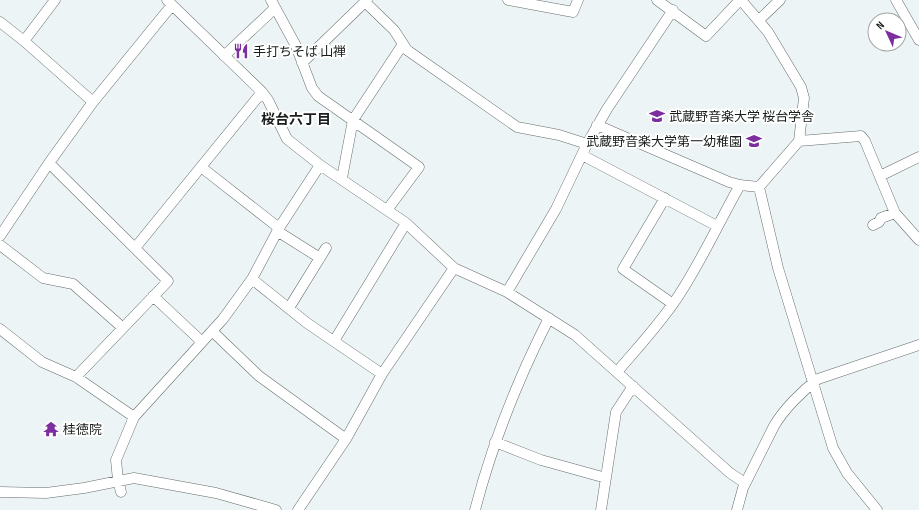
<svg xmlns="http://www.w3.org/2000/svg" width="919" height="510" font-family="'Sofia Sans Condensed','Noto Sans JP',sans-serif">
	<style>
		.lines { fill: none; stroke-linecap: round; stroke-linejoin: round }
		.minor-casing { stroke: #656c6d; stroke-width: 11 }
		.minor { stroke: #fff; stroke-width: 10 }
		.labels { text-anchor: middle; stroke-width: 4; stroke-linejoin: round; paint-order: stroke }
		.poi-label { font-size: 13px; fill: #1a1d1d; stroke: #fff; text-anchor: start }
		.neighbourhood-label { font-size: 14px; font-weight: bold; fill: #1a1d1d; stroke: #fff }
	</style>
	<rect width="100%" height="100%" fill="#ecf4f5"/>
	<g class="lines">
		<defs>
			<path id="minor" d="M55 0 24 41 93 102
				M167 0 262 92 268 100 287 139 320 165 406 223 454 268 507 292 575 335 730 473 745 483
				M271 0 296 46 312 88 318 96 419 167 387 210
				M508 0 573 12 578 0
				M657 0 706 36 740 0
				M741 0 768 32 801 87 804 98 799 141 759 187 778 268 833 448 847 473 877 510
				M896 0 919 40
				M365 2 394 30 407 50 517 127 559 135 587 144
				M759 20 780 0
				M0 22 24 41
				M224 56 275 8
				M302 63 367 0
				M597 125 729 182 740 185 759 187
				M799 141 861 136 865 141 895 213 919 240
				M582 155 717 226
				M49 163 168 281 76 377
				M201 167 279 228
				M880 176 919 157
				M342 178 353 120 403 44
				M665 198 623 269 673 304
				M873 225 879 222 881 218 895 213
				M277 231 320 258
				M0 236 49 163 93 102 172 5
				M0 245 43 278 73 284 123 328
				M135 248 262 92
				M252 279 307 323 382 374
				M507 292 556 209 587 144 607 109 673 10
				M153 296 201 341
				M289 308 326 248
				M0 329 42 362 76 377 134 417
				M212 331 259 376 346 439
				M334 341 406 223
				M617 372C638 347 661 323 679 295 702 260 719 222 740 185
				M495 442 541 460 606 478
				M0 492 46 493 84 488 134 478 216 493 276 510
				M121 492 118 480 116 460 134 417 223 319 252 279 279 228 320 165
				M298 510 346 439 382 374 454 268
				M475 510C492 444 518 379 549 318
				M601 510 616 412 633 386
				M737 510 743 488 774 426C784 409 802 391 818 379L919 345"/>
		</defs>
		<use href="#minor" class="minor-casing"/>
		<use href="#minor" class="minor"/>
	</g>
	<defs>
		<symbol id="restaurant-bare" viewBox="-9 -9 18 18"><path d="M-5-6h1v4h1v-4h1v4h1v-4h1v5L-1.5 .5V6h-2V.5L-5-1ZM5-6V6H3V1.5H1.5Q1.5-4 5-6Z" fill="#7d2e9f" stroke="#fff" stroke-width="2.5" paint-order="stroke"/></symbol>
		<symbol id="university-bare" viewBox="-9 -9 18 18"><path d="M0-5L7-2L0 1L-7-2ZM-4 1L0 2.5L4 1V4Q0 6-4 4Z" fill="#7d2e9f" stroke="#fff" stroke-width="2.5" paint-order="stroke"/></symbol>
		<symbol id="school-bare" viewBox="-9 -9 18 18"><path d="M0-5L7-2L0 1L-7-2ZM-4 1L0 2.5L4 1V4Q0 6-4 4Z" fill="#7d2e9f" stroke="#fff" stroke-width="2.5" paint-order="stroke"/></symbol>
		<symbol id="temple-bare" viewBox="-9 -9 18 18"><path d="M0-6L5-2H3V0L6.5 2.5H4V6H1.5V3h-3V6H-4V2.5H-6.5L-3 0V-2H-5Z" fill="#7d2e9f" stroke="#fff" stroke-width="2.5" paint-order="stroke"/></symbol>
	</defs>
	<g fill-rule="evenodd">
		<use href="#restaurant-bare" x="230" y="40" width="22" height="22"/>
		<use href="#university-bare" x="646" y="105" width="22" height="22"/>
		<use href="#school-bare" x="743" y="130" width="22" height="22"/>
		<use href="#temple-bare" x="40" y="418" width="22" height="22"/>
	</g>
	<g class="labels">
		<g class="poi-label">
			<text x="253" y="56">手打ちそば 山禅</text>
			<text x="669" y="121">武蔵野音楽大学 桜台学舎</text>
			<text x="742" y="146" text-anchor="end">武蔵野音楽大学第一幼稚園</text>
			<text x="63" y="434">桂徳院</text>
		</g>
		<g class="neighbourhood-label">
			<text x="296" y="124">桜台六丁目</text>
		</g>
	</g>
	<g transform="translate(887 32) rotate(314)"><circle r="19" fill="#ffffff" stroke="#a3a5a5"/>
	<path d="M0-3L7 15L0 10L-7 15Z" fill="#7d2e9f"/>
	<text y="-6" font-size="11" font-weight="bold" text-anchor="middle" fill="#1a1d1d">N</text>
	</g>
</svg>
